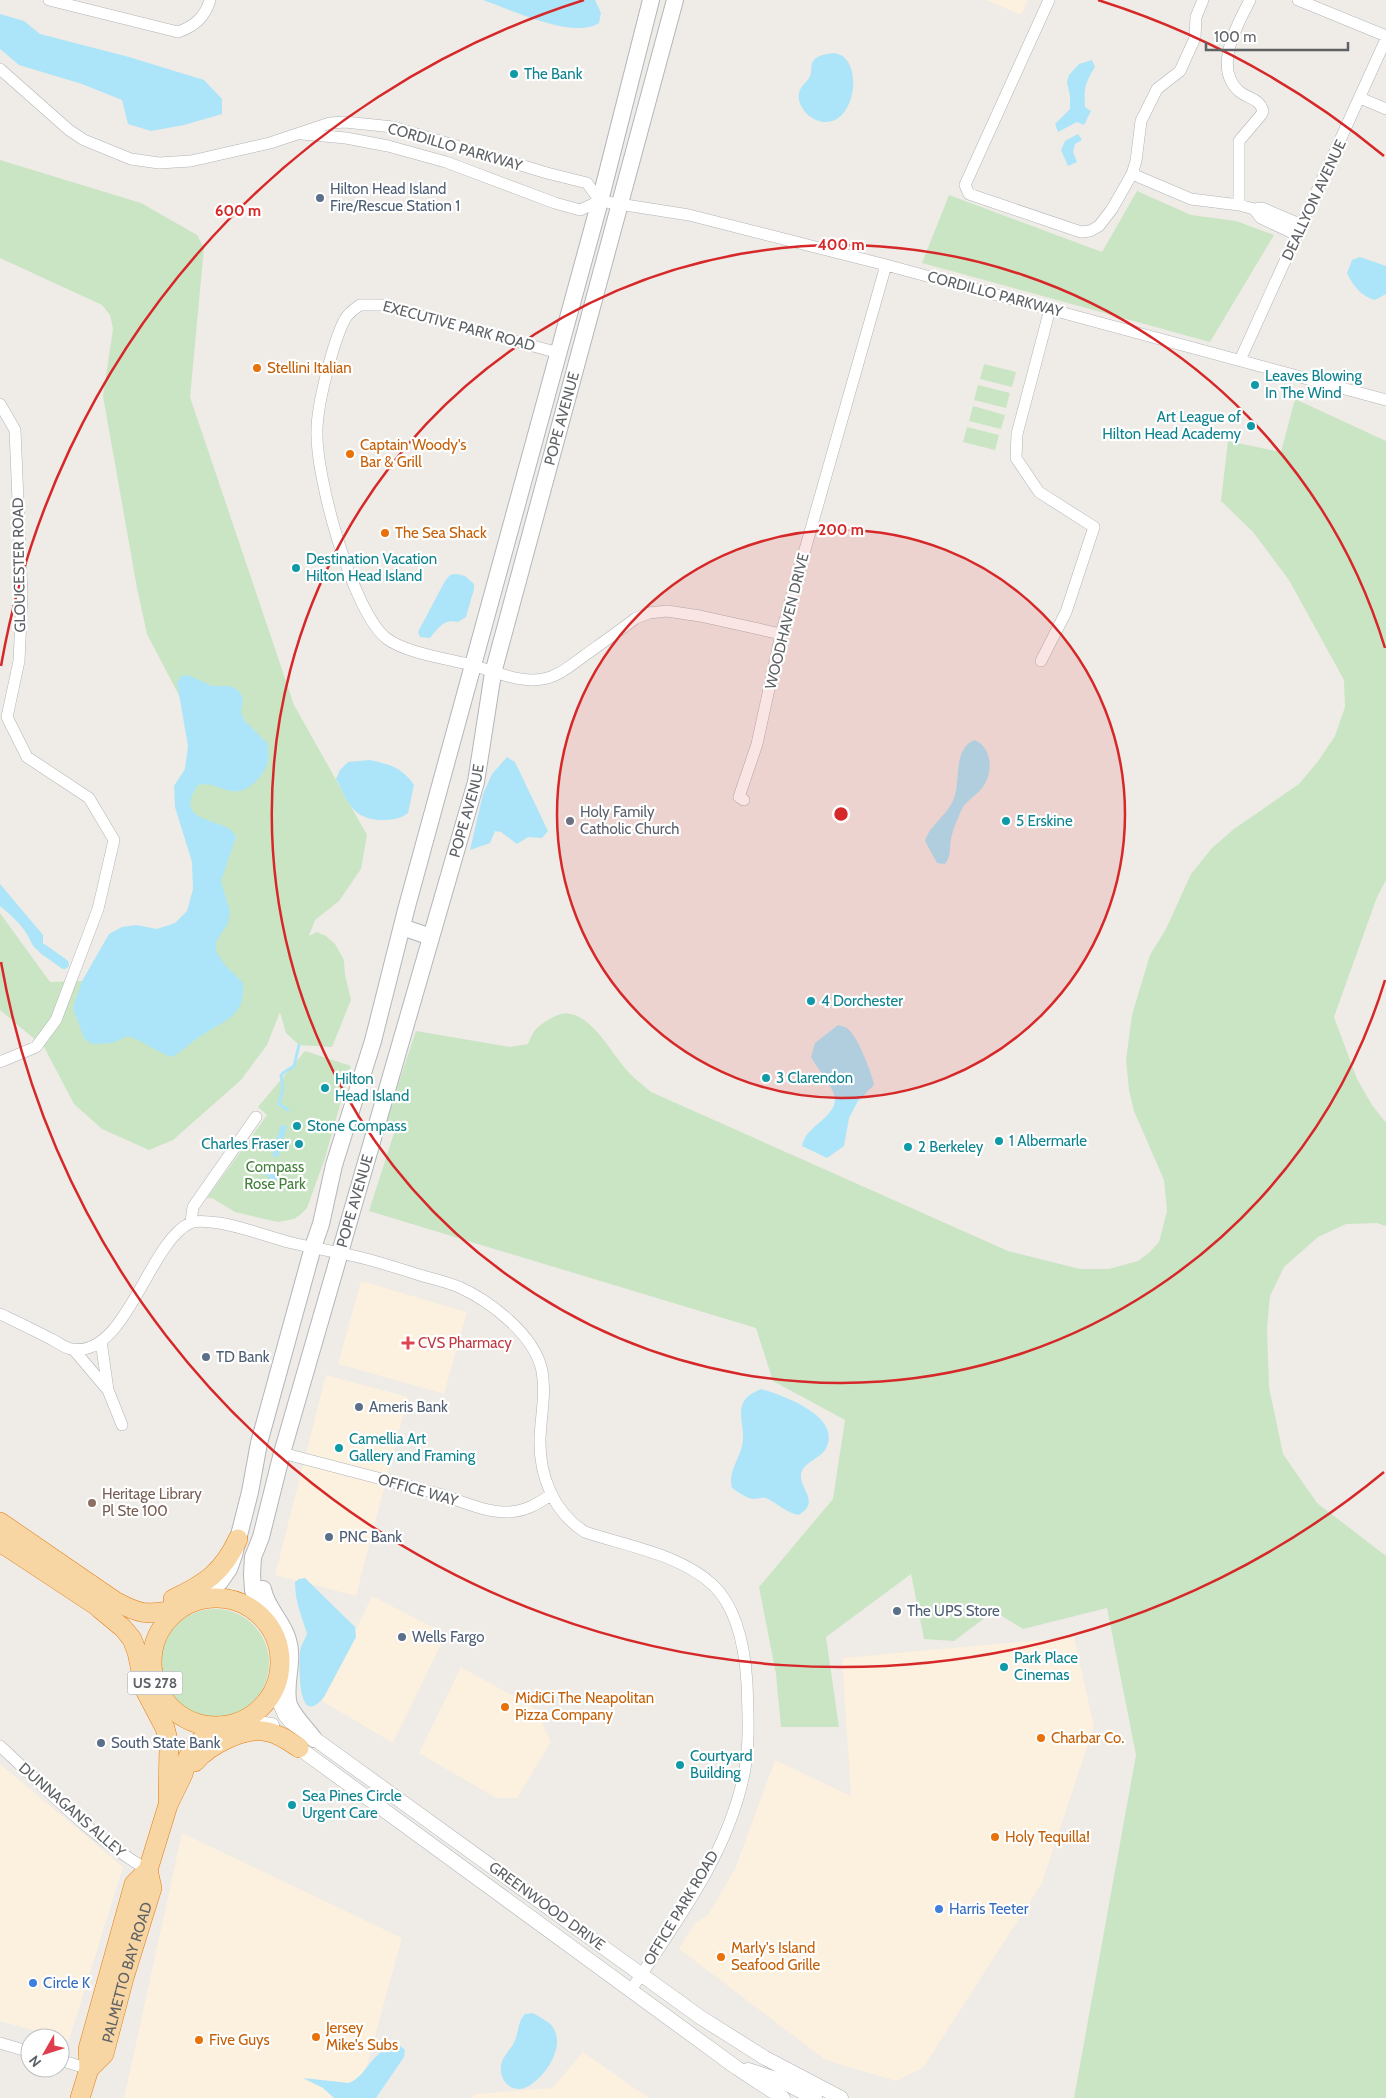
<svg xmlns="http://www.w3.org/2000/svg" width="1386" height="2098" font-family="Cabin,sans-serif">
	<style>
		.commercial { fill: #fcf0de }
		.green { fill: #cae5c4 }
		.water { fill: #ace5f9 }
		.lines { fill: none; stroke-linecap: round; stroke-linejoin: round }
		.stream { stroke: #ace5f9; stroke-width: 3 }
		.canal { stroke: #ace5f9; stroke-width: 10 }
		.minor-casing { stroke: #b1b4b7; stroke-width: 12 }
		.tertiary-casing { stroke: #b1b4b7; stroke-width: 15 }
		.secondary-casing { stroke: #b2b6ba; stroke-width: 18 }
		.trunk-casing { stroke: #e67c0f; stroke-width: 20 }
		.minor { stroke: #fff; stroke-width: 11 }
		.tertiary { stroke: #fff; stroke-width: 14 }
		.secondary { stroke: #fff; stroke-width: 16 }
		.trunk { stroke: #f8d6a3; stroke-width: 19 }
		.ring { fill: none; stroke: #d62828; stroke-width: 2.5 }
		.culture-dot { fill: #0f9aa8; stroke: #fff; stroke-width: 2 }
		.service-dot { fill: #5c6f8a; stroke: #fff; stroke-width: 2 }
		.food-dot { fill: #e8710a; stroke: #fff; stroke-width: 2 }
		.worship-dot { fill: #6b7280; stroke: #fff; stroke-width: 2 }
		.health-dot { fill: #e0444e; stroke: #fff; stroke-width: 2 }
		.education-dot { fill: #8d6e63; stroke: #fff; stroke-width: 2 }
		.shop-dot { fill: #3f7fe0; stroke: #fff; stroke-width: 2 }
		.labels { text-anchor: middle; stroke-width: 4.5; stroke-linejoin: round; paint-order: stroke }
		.shield { fill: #fff; stroke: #8e9193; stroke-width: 1 }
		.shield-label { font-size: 14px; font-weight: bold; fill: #5e6265 }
		.culture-label { font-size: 15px; fill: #0d838f; stroke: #fff; text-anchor: start }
		.street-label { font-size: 15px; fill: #5e6265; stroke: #fff }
		.service-label { font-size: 15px; fill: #4e5e75; stroke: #fff; text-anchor: start }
		.food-label { font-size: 15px; fill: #c56008; stroke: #fff; text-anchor: start }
		.worship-label { font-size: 15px; fill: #5b616d; stroke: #fff; text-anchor: start }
		.park-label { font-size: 15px; fill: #43803a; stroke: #fff }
		.health-label { font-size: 15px; fill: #be3a42; stroke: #fff; text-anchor: start }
		.education-label { font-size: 15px; fill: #785e54; stroke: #fff; text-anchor: start }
		.shop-label { font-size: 15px; fill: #366cbe; stroke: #fff; text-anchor: start }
		.centre { fill: #d62828; stroke: #fff; stroke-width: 2.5 }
		.ring-label { font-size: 15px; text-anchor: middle; font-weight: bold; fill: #d62828; stroke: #fff; stroke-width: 4.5; stroke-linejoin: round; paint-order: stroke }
	</style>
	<rect width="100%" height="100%" fill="#efebe6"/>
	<path class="commercial" d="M986 0H1028L1021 15Z
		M361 1281 467 1312 444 1394 338 1364Z
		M326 1375 408 1397 356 1596 275 1575Z
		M372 1596 446 1634 393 1743 322 1701Z
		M1074 1637 1094 1726 1042 1883 923 2068 896 2081 826 2060 679 1949 695 1923 708 1915 735 1869 775 1760 851 1796 842 1658Z
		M461 1667 535 1708 551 1742 517 1798H496L419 1753Z
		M0 1764 123 1867 69 2040 0 2021Z
		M182 1833 402 1938 366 2069 342 2098H124Z
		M583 2052 649 2098H469L476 2094 552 2088Z"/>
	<path class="green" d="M0 160 141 203 197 235 204 248 190 397 294 705 367 835 361 869 339 901 315 920 309 936 317 932 326 936 335 944 344 960 345 975 351 1000 332 1047 299 1045 286 1033 280 1012 267 1045 241 1080 173 1140 149 1150 102 1129 74 1104 44 1047 0 1010V913L50 982 82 981 209 921 180 800 208 751 147 634 137 588 103 396 113 329 110 315 102 305 0 258Z
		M1137 191 1191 215 1236 221 1274 235 1210 342 922 263 949 195 1102 252Z
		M984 364 1016 372 1012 387 980 379Z
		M978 385 1010 393 1006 408 974 400Z
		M1295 399 1386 441V880L1377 897 1334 1017 1357 1079 1372 1105 1386 1123V1226L1377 1223 1346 1224 1318 1237 1284 1267 1270 1296 1267 1328 1269 1387 1283 1454 1317 1503 1386 1556V2098H1074L1136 1755 1107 1608 1023 1629 994 1611 954 1641 924 1639 911 1574 826 1637 839 1727H781L776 1674 759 1587 833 1499 845 1420 773 1381 756 1328 369 1211 394 1133 384 1126 416 1031 510 1047 528 1044C534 1030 536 1027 550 1019 582 997 607 1047 625 1068 632 1077 642 1084 651 1092L1008 1251 1080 1269H1109L1138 1261 1150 1252 1159 1242 1167 1211 1164 1180 1134 1111 1129 1090 1126 1060 1132 1015 1150 955 1166 929 1191 874 1212 848 1234 829 1299 784 1319 760 1335 736 1345 707 1344 680 1289 580 1253 532 1221 501 1228 441 1281 452Z
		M973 406 1005 415 1001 429 969 421Z
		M967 427 999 435 995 450 963 442Z
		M305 1051 351 1066 325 1158 307 1208 300 1215 294 1219 278 1222 235 1212 212 1198H207L267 1115 258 1107Z
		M161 1663a54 54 0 1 1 108 0a54 54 0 1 1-108 0Z"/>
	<path class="water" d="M483 0H595L601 13 599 23C574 40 510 9 483 0Z
		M0 14 24 21 40 34 129 57 204 80 222 99V114L184 125 151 131 128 124 122 100 82 84 19 65 0 49Z
		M833 53C868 55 855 139 814 119 804 114 794 100 801 88 803 84 808 81 810 76 813 70 809 64 815 59 819 55 827 54 833 53Z
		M1092 60 1095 67C1085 83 1084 88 1085 107L1091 111 1084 125 1077 122 1058 132 1055 124 1070 109V96L1067 82 1069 75 1079 64Z
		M1078 134 1082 140 1075 144 1073 152 1077 162 1068 166 1061 150 1065 141Z
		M1360 257 1386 266V294L1375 300C1362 297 1353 286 1347 273L1352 260Z
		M456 574 465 576 474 584V589L466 617 458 622C444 619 439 627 430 638L420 637 418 632 445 581 450 575Z
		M188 675 212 686H230L238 690 243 698 241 712 244 720 268 744C268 749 269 755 268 760 266 774 248 794 232 791 220 789 212 782 198 785 175 819 210 818 228 828 232 830 234 834 236 837L221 881 230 912 228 923 216 942V951L224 964 243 983C246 1015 227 1019 204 1034 192 1041 184 1050 172 1057 156 1052 144 1041 128 1036L112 1043 92 1044 84 1038 73 1008 82 981 109 934 122 927 136 925 157 929 175 923 187 911 193 889 192 862 175 807 174 786 185 769 188 746 177 683 181 676Z
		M975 740C993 748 993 773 983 787 977 795 966 801 962 809 958 818 953 829 951 839 949 849 952 855 945 864L937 863 925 841C930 824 950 814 955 795 960 778 954 747 975 740Z
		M507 757 515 762 548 831 542 838 528 837 517 844 501 832 495 831 490 843 470 850 483 794 492 774Z
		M370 760C389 764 403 768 414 785L408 813C400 819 392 820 382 820 352 819 349 803 336 779L340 770 348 762Z
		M0 884 43 935V949L40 952C32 946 33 945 28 936 22 925 10 914 0 906Z
		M838 1025C841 1026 847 1027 849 1030 858 1038 872 1073 874 1085L858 1101 849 1118 844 1146 827 1158 802 1146C805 1126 836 1118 835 1098 834 1088 817 1068 811 1057L815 1043Z
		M281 1125 287 1126 278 1157 272 1156Z
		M270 1166 281 1172 275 1183 268 1181 269 1176 264 1175 265 1170 268 1171Z
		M761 1389C782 1395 845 1417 825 1450 819 1459 802 1463 801 1475 800 1490 821 1503 798 1515 785 1512 777 1503 766 1498 761 1497 758 1499 754 1499 746 1498 738 1492 732 1488 727 1470 742 1458 743 1439 744 1427 738 1415 743 1403 746 1396 754 1392 761 1389Z
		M305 1578 355 1627 356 1637 324 1697C297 1731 299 1665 300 1651 301 1644 306 1639 307 1633 301 1615 295 1601 295 1582L299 1579Z
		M533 2013C539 2017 551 2022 554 2029 565 2049 544 2078 527 2087 512 2094 499 2081 501 2066 502 2058 508 2052 512 2046 519 2036 517 2022 525 2014Z
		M399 2045 405 2050 404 2057 376 2098H334L323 2088 303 2078 349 2083C369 2075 370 2049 399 2045Z"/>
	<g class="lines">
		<path class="stream" d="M288 1110 279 1104 283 1088 281 1076 283 1073 294 1066 299 1045"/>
		<path class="canal" d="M43 949 64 964"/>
		<defs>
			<path id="minor" d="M49 0 178 32C195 26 205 17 210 0
				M1049 0 965 185 969 194 1081 232 1090 231 1099 226 1112 209 1132 174 1136 161 1141 121 1157 89 1180 71 1195 38 1196 17 1203 0
				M1250 0C1237 25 1212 69 1240 92 1249 99 1259 98 1263 111L1261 115 1239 141V205L1254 209
				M1298 0 1386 36
				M0 69 69 130 84 140 131 159 159 163 191 161 270 143 330 123 345 122 393 127 547 173 587 183 600 201
				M1360 98 1386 109
				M302 134 346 138 388 146 446 162 555 203 580 210 600 201 689 215 886 265 1386 400
				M1132 174 1191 199 1239 205
				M1297 235 1261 218 1254 209 1262 208 1302 225
				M559 353 382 305H360C354 309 347 314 344 321 333 343 317 405 317 430 315 475 352 610 386 638 405 653 449 659 472 665 497 672 527 687 553 676 564 672 574 663 584 656 602 643 619 631 636 618L649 613 667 611 700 616 781 634
				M1240 360 1386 39
				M0 404 15 430 22 595 19 661 7 717 27 757 89 798 114 840 98 909 56 1020 36 1047 0 1062
				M1041 661 1066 612 1094 527 1039 492 1016 458 1017 434 1050 309
				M744 800 739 797 757 744 781 634 886 265
				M191 1222 193 1207 256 1117
				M0 1314C18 1322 35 1331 53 1340 59 1343 65 1348 71 1349 126 1359 148 1243 190 1223 196 1220 212 1222 219 1223 244 1227 268 1237 292 1243 313 1248 333 1251 354 1256 377 1261 400 1269 423 1276 434 1279 447 1282 459 1287 490 1301 535 1335 542 1371 546 1394 541 1415 540 1438 539 1475 553 1512 585 1532 626 1546 680 1554 713 1585 738 1609 745 1651 747 1683 748 1713 750 1744 744 1774 728 1854 675 1924 631 1990
				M101 1341 108 1390 122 1425
				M74 1350 107 1389
				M282 1453C334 1467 387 1480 439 1494 461 1501 486 1513 509 1512 526 1511 537 1504 551 1495
				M0 1746C47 1789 92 1838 148 1870
				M0 2043 30 2052
				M60 2060 89 2069"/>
			<path id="tertiary" d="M274 1690 285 1715 290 1721 700 2017 765 2058 841 2098
				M243 1721 272 1725
				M294 1742 299 1748 737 2068 783 2098
				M748 2070 779 2080 815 2098"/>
			<g id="secondary">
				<path d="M402 927 431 937"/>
				<path d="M263 1589C266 1608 283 1621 288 1640 295 1662 283 1685 289 1705 294 1717 306 1728 314 1739"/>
				<path d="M200 1599 220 1582 229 1569 234 1555 250 1492 259 1443 313 1247 321 1224 334 1165 373 1041 406 910 600 201 651 0"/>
				<path id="s1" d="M262 1617 253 1590 252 1574 253 1557 261 1537 282 1453 476 782 493 673 675 0"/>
			</g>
			<g id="trunk">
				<path d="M0 1522 115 1601C143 1616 146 1614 177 1610"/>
				<path d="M0 1542 109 1614"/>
				<circle cx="216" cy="1662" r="64"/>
				<path d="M173 1599C205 1584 223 1572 238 1539"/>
				<path d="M100 1609 123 1628 132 1639 137 1652 145 1690 165 1728 169 1744 168 1801"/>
				<path d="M195 1762C209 1745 246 1726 268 1732 279 1734 290 1742 299 1748"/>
				<path id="s2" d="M89 2069 104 2054 124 1978 152 1888 148 1870"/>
				<path d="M80 2098 89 2069 88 2049 134 1884 148 1870 168 1805 183 1774 188 1757 201 1740 221 1726"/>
			</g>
		</defs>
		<use href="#minor" class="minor-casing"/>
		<use href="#tertiary" class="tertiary-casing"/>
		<use href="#secondary" class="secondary-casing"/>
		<use href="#trunk" class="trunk-casing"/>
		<use href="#minor" class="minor"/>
		<use href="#tertiary" class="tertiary"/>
		<use href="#secondary" class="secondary"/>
		<use href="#trunk" class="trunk"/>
	</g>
	<circle cx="841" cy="814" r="284" fill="#d62828" fill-opacity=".12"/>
	<g class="ring">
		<circle cx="841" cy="814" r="284"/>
		<path d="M1385 980A569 569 0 1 1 1385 648"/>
		<path d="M1384 1472A853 853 0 0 1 1 962M1 666A853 853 0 0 1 584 0M1098 0A853 853 0 0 1 1384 156"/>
	</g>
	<g class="culture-dot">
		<circle cx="514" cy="74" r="5"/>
		<circle cx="1255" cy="385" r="5"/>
		<circle cx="1251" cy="426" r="5"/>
		<circle cx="296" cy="568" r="5"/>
		<circle cx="1006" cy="821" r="5"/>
		<circle cx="811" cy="1001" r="5"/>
		<circle cx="766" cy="1078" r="5"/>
		<circle cx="325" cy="1088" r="5"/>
		<circle cx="297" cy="1126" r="5"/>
		<circle cx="999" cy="1141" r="5"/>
		<circle cx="299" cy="1144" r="5"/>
		<circle cx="908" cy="1147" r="5"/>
		<circle cx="339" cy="1448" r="5"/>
		<circle cx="1004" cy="1667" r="5"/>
		<circle cx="680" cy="1765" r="5"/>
		<circle cx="292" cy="1805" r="5"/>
	</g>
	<g class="service-dot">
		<circle cx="320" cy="198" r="5"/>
		<circle cx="206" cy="1357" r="5"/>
		<circle cx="359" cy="1407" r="5"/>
		<circle cx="329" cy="1537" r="5"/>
		<circle cx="897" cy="1611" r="5"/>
		<circle cx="402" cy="1637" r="5"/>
		<circle cx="101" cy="1743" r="5"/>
	</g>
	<g class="food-dot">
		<circle cx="257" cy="368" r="5"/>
		<circle cx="350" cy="454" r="5"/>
		<circle cx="385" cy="533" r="5"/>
		<circle cx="505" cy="1707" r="5"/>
		<circle cx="1041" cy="1738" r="5"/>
		<circle cx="995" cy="1837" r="5"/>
		<circle cx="721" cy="1957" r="5"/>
		<circle cx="316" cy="2037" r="5"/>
		<circle cx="199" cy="2040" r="5"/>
	</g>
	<circle class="worship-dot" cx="570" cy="821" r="5"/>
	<path class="health-dot" d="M405.5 1335.5h5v5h5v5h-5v5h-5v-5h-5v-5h5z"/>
	<circle class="education-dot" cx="92" cy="1503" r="5"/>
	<g class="shop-dot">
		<circle cx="939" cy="1909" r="5"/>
		<circle cx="33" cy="1983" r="5"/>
	</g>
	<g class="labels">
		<rect class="shield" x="127.5" y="1671.5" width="55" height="23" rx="4"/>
		<g class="shield-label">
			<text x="155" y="1688">US 278</text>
		</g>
		<g class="culture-label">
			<text x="524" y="79">The Bank</text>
			<text x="1265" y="381">Leaves Blowing<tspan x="1265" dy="17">In The Wind</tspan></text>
			<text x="1241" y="422" text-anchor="end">Art League of<tspan x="1241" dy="17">Hilton Head Academy</tspan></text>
			<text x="306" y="564">Destination Vacation<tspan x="306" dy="17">Hilton Head Island</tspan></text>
			<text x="1016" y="826">5 Erskine</text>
			<text x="821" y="1006">4 Dorchester</text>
			<text x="776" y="1083">3 Clarendon</text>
			<text x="335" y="1084">Hilton<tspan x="335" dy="17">Head Island</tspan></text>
			<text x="307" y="1131">Stone Compass</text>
			<text x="1009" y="1146">1 Albermarle</text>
			<text x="289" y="1149" text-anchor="end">Charles Fraser</text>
			<text x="918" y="1152">2 Berkeley</text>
			<text x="349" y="1444">Camellia Art<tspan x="349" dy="17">Gallery and Framing</tspan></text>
			<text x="1014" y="1663">Park Place<tspan x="1014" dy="17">Cinemas</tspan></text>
			<text x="690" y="1761">Courtyard<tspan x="690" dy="17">Building</tspan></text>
			<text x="302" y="1801">Sea Pines Circle<tspan x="302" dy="17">Urgent Care</tspan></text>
		</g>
		<g class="street-label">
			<text transform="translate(455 147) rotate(16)" y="5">CORDILLO PARKWAY</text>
			<text transform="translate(1314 200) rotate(-65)" y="5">DEALLYON AVENUE</text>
			<text transform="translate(995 294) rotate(15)" y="5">CORDILLO PARKWAY</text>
			<text transform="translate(459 326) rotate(15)" y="5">EXECUTIVE PARK ROAD</text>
			<text dy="5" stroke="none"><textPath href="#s1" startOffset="1242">POPE AVENUE</textPath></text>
			<text transform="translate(19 565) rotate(-91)" y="5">GLOUCESTER ROAD</text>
			<text transform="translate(787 621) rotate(-76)" y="5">WOODHAVEN DRIVE</text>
			<text dy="5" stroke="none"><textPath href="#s1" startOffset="838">POPE AVENUE</textPath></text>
			<text dy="5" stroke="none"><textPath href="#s1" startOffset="432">POPE AVENUE</textPath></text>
			<text transform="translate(418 1490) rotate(16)" y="5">OFFICE WAY</text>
			<text transform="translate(72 1810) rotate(41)" y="5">DUNNAGANS ALLEY</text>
			<text transform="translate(547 1906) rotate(36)" y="5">GREENWOOD DRIVE</text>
			<text transform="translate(681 1908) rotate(-59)" y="5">OFFICE PARK ROAD</text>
			<text dy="5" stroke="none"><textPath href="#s2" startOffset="106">PALMETTO BAY ROAD</textPath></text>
		</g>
		<g class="service-label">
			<text x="330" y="194">Hilton Head Island<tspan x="330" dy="17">Fire/Rescue Station 1</tspan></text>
			<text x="216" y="1362">TD Bank</text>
			<text x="369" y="1412">Ameris Bank</text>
			<text x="339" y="1542">PNC Bank</text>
			<text x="907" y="1616">The UPS Store</text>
			<text x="412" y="1642">Wells Fargo</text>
			<text x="111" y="1748">South State Bank</text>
		</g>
		<g class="food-label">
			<text x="267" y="373">Stellini Italian</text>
			<text x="360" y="450">Captain Woody's<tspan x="360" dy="17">Bar &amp; Grill</tspan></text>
			<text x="395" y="538">The Sea Shack</text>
			<text x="515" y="1703">MidiCi The Neapolitan<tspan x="515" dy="17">Pizza Company</tspan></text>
			<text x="1051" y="1743">Charbar Co.</text>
			<text x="1005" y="1842">Holy Tequilla!</text>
			<text x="731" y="1953">Marly's Island<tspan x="731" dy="17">Seafood Grille</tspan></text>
			<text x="326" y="2033">Jersey<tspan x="326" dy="17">Mike's Subs</tspan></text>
			<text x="209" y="2045">Five Guys</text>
		</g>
		<g class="worship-label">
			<text x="580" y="817">Holy Family<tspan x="580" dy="17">Catholic Church</tspan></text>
		</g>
		<g class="park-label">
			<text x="275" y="1172">Compass<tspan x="275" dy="17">Rose Park</tspan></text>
		</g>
		<g class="health-label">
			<text x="418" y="1348">CVS Pharmacy</text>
		</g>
		<g class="education-label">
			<text x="102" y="1499">Heritage Library<tspan x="102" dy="17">Pl Ste 100</tspan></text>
		</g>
		<g class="shop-label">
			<text x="949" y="1914">Harris Teeter</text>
			<text x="43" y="1988">Circle K</text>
		</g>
	</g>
	<circle cx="841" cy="814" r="8" class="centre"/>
	<g class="ring-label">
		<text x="238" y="216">600 m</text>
		<text x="841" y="250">400 m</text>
		<text x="841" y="535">200 m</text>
	</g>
	<g transform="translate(45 2053) rotate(231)"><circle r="24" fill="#ffffff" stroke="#bfc0c1"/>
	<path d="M0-4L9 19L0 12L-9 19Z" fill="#de3d4d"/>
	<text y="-8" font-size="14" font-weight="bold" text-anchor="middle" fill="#5e6265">N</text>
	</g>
	<path d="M1206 42v8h142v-8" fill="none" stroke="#5e6265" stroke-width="2.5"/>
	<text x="1214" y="42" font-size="15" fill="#5e6265" stroke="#ffffff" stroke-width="4" paint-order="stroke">100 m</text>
</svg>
